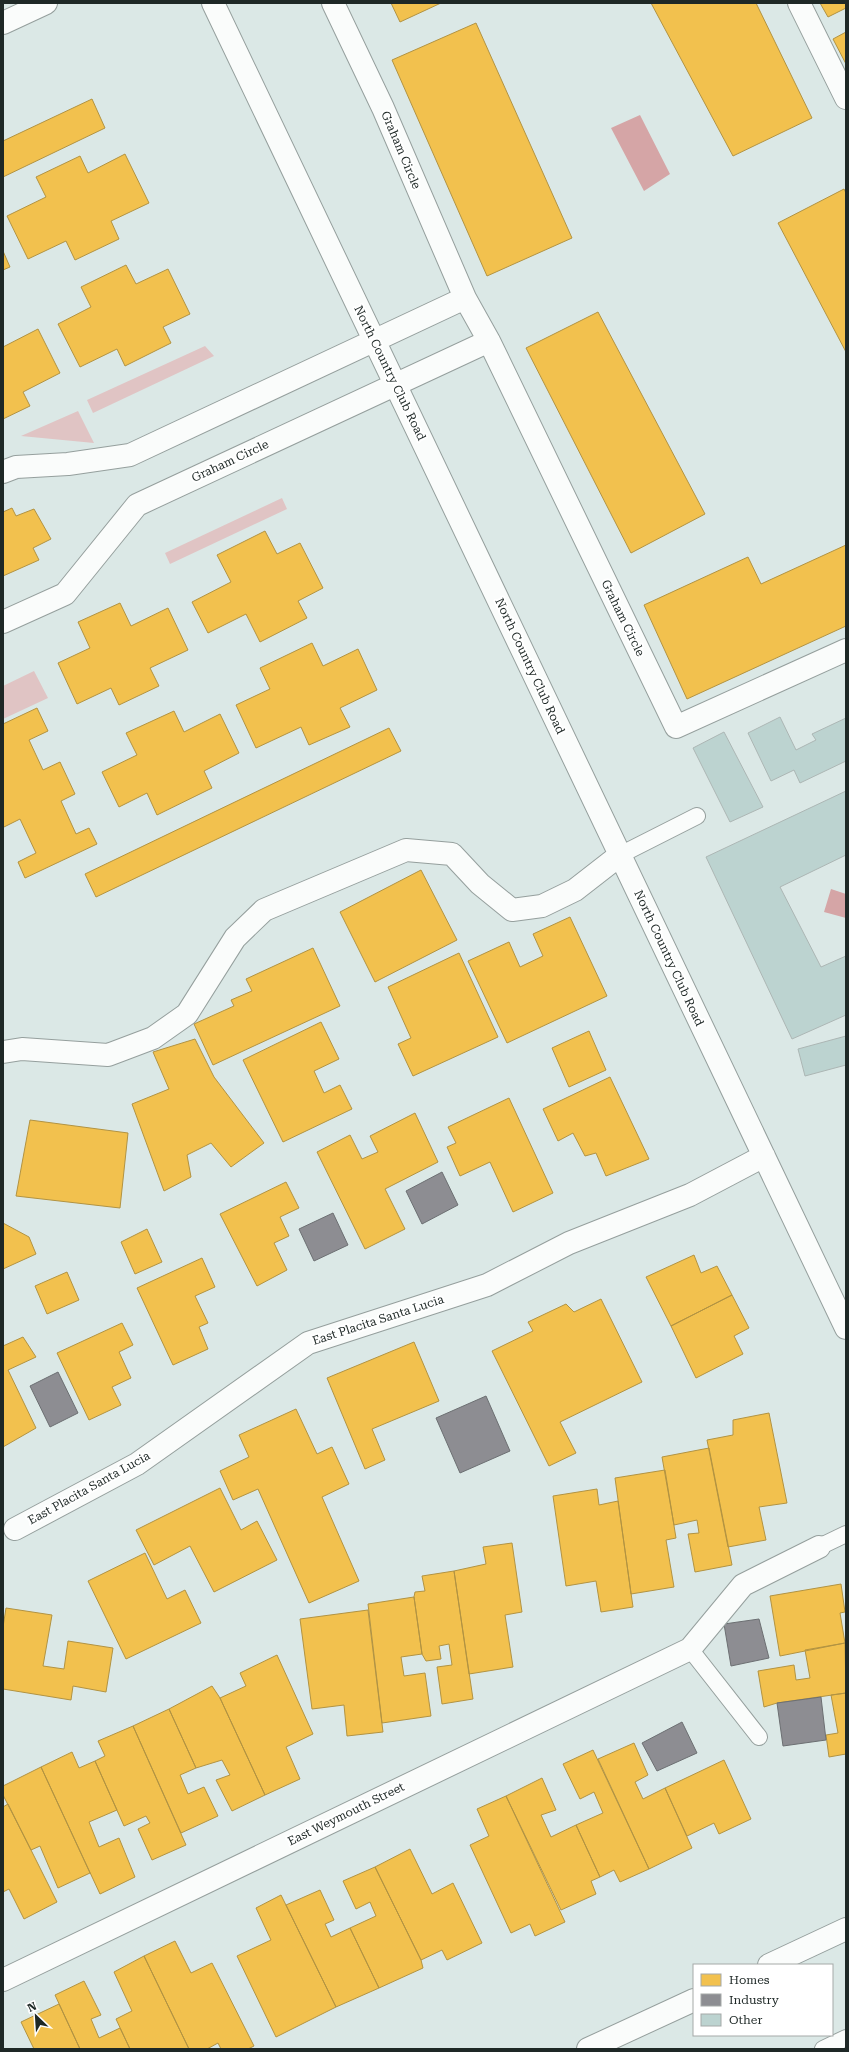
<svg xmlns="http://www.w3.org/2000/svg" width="849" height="2052" font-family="'Roboto Serif',serif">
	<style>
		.green { fill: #e0c4c4 }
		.water { fill: #d5a5a6 }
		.homes { fill: #f2c14e; stroke: #b29342 }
		.industry { fill: #8d8d92; stroke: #6c6f72 }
		.building { fill: #bcd3d0; stroke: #acb6b4 }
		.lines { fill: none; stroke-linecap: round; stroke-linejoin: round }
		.service-casing { stroke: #959f9d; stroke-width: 18 }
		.minor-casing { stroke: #959f9d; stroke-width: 24 }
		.secondary-casing { stroke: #959f9d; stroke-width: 24 }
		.service { stroke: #fafcfb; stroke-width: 16 }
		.minor { stroke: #fafcfb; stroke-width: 22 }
		.secondary { stroke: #fafcfb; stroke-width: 22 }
		.labels { text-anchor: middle; stroke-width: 4; stroke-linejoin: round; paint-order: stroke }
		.street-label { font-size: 12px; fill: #1e2826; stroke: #fff }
	</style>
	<rect width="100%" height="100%" fill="#dbe8e6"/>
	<path class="green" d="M205 346 214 356 93 413 87 400Z
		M78 411 94 443 21 436Z
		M282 498 287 509 170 564 165 553Z
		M34 671 48 698 3 719V686Z"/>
	<path class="water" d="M640 115 670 174 644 191 611 128Z
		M831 889 846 894V918L824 912Z"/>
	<path class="homes" d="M391 3H441L400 22Z
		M651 3H756L812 118 733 156Z
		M820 3H846V8L828 17Z
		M476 23 572 238 487 276 392 60Z
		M846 32V64L833 39Z
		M92 99 105 128 3 177V141Z
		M125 154 149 203 111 221 119 239 75 260 66 241 28 259 7 216 46 197 36 177 80 156 88 173Z
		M844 189 846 193V352L778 223Z
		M3 251 10 267 3 270Z
		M126 265 136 284 168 269 190 314 163 327 171 343 125 366 117 349 80 367 58 324 91 307 81 287Z
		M598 312 705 514 631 553 526 348Z
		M38 329 60 373 23 392 30 406 3 419V347Z
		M12 508 16 516 34 509 51 539 33 548 39 560 3 576V512Z
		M265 531 277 554 300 543 323 588 298 601 307 618 260 642 246 614 208 633 192 602 231 582 217 555Z
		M846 545V626L687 699 644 605 748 557 761 584Z
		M120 603 131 626 168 608 188 650 150 668 159 686 119 705 111 688 77 704 58 663 90 648 78 622Z
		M312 643 323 666 358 649 377 690 340 708 350 727 309 745 301 727 256 748 236 705 270 689 260 668Z
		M37 708 48 731 29 740 43 770 60 762 75 794 61 801 76 834 89 828 97 844 25 878 18 862 36 853 20 819 4 827 3 825V724Z
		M174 711 184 732 220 714 239 753 204 771 212 788 157 815 147 793 119 807 102 772 137 755 126 733Z
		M389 728 401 751 96 897 85 874Z
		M421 870 457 940 375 982 340 912Z
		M570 917 607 996 507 1043 468 961 509 942 520 967 543 956 533 934Z
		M313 948 340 1006 213 1065 194 1024 234 1006 231 1000 252 991 246 979Z
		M459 953 498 1037 413 1076 398 1044 411 1038 388 987Z
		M321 1022 339 1059 314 1071 324 1093 340 1085 352 1109 283 1142 243 1060Z
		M589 1031 606 1070 569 1087 552 1048Z
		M195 1039 214 1077 264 1143 231 1167 211 1143 187 1155 191 1177 164 1191 132 1104 169 1089 153 1052Z
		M610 1077 649 1159 606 1176 596 1153 585 1156 573 1133 558 1141 543 1109Z
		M509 1098 553 1193 513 1212 490 1162 460 1176 447 1147 456 1143 448 1127Z
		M415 1113 438 1162 385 1189 405 1229 365 1249 317 1152 350 1135 362 1159 378 1152 370 1136Z
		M30 1120 128 1133 120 1208 16 1196Z
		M286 1182 299 1208 280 1217 289 1236 274 1243 287 1270 257 1286 220 1214Z
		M3 1223 29 1237 36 1254 3 1269Z
		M147 1229 162 1262 135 1274 121 1242Z
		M694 1255 701 1273 717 1266 732 1295 671 1326 646 1277Z
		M202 1258 215 1287 195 1296 208 1323 199 1327 208 1349 173 1365 137 1288Z
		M67 1272 79 1300 47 1314 35 1286Z
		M732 1295 749 1328 734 1336 743 1354 696 1378 671 1326Z
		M601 1299 642 1382 560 1422 576 1453 549 1466 492 1351 533 1331 528 1322 566 1304 574 1312Z
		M122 1323 133 1345 119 1352 131 1378 112 1387 121 1405 89 1420 57 1353Z
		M23 1337 36 1357 8 1370 36 1428 3 1447V1346Z
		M414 1342 439 1401 372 1429 385 1460 365 1469 327 1378Z
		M296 1409 317 1454 332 1447 349 1484 322 1497 359 1581 309 1603 258 1489 233 1500 220 1471 249 1457 239 1435Z
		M769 1413 787 1503 759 1507 766 1540 728 1547 707 1440 733 1435V1420Z
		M709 1448 732 1565 695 1572 688 1534 699 1533 697 1520 674 1525 662 1457Z
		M665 1470 676 1538 666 1540 674 1587 631 1594 615 1478Z
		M220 1488 241 1530 257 1521 277 1560 214 1592 190 1546 154 1565 136 1530Z
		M597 1489 599 1505 618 1501 633 1607 601 1612 596 1581 566 1586 553 1496Z
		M512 1543 522 1612 505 1615 513 1667 469 1674 454 1571 486 1564 483 1547Z
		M145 1553 167 1599 185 1590 201 1623 126 1659 88 1581Z
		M454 1571 473 1699 442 1704 437 1667 452 1665 449 1644 439 1646 441 1659 426 1661 422 1654 414 1597 415 1592 425 1591 422 1576Z
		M841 1584 845 1612 840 1613 845 1643 780 1656 770 1596Z
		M414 1597 422 1654 401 1657 404 1676 425 1673 431 1716 382 1723 368 1604Z
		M6 1608 52 1615 43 1666 64 1669 68 1641 113 1648 106 1692 73 1686 71 1700 3 1689V1627Z
		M368 1610 383 1732 347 1736 344 1705 312 1709 300 1619Z
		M845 1643 846 1693 777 1703 764 1707 758 1671 794 1665 796 1680 810 1678 805 1650Z
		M277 1655 313 1734 286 1747 300 1779 265 1795 220 1698 246 1686 240 1673Z
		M212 1686 220 1698 265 1795 232 1811 216 1780 230 1775 222 1760 196 1768 169 1709Z
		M846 1693V1754L829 1757 826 1735 838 1733 831 1695Z
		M169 1709 196 1768 180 1775 188 1794 204 1787 218 1816 181 1833 133 1726Z
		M133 1726 186 1845 152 1860 138 1829 150 1823 146 1816 124 1826 95 1761 105 1756 98 1741Z
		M634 1743 648 1775 635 1782 643 1799 665 1788 692 1848 649 1869 598 1759Z
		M593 1750 649 1869 620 1882 614 1870 600 1877 576 1825 603 1813 594 1792 580 1799 563 1764Z
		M72 1752 79 1768 95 1761 117 1810 89 1822 99 1847 119 1838 135 1877 100 1894 41 1767Z
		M724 1760 751 1819 719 1834 714 1823 687 1836 665 1788Z
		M41 1767 90 1873 58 1888 40 1846 31 1850 3 1795V1786Z
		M542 1778 556 1810 541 1815 551 1837 576 1825 600 1877 591 1881 596 1894 561 1910 506 1796Z
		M506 1796 565 1922 535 1936 530 1924 511 1933 470 1845 489 1836 477 1809Z
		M8 1804 57 1902 24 1919 9 1889 3 1892V1807Z
		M410 1849 432 1894 453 1883 482 1943 447 1960 442 1950 421 1960 375 1867Z
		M375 1867 421 1960 423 1968 379 1988 350 1928 376 1916 370 1902 356 1909 343 1881Z
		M320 1890 334 1920 325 1924 331 1937 350 1928 379 1988 336 2007 286 1905Z
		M281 1895 336 2007 276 2037 237 1956 271 1940 256 1908Z
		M175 1941 191 1973 212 1963 254 2046 248 2049H221L218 2043 207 2049H189L144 1956Z
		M144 1956 189 2049H130L116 2019 132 2011 114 1972Z
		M84 1981 101 2015 91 2019 99 2038 120 2028 130 2049H80L55 1995Z
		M59 2004 80 2049H34L21 2022Z"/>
	<path class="industry" d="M442 1172 458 1205 422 1224 406 1191Z
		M333 1213 348 1245 314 1261 299 1229Z
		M58 1372 78 1413 50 1427 30 1386Z
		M486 1396 510 1451 460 1473 436 1418Z
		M759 1619 769 1658 731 1666 724 1624Z
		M821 1697 826 1740 783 1746 777 1703Z
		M682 1722 697 1753 657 1771 642 1743Z"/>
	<path class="building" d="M780 717 796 750 816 740 812 734 846 718V761L800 783 794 770 771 781 748 733Z
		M724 732 763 807 730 822 693 748Z
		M846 791V855L780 887 821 967 846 956V1015L792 1039 706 857Z
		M846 1036V1065L805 1076 798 1049Z"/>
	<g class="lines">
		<defs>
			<path id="service" d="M620 855 697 816
				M819 1547 846 1534
				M690 1649 759 1737
				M823 2049 846 2038"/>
			<path id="minor" d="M213 3 846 1328
				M333 3 383 108 465 298 489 341 676 727 846 650
				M799 3 846 98
				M3 23 46 3
				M3 472 16 467 68 464 130 455 465 298
				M3 622 65 594 137 505 489 341
				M3 1052 22 1049 108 1055 153 1038 187 1014 235 938 264 910 406 850 452 854 480 884 512 910 542 906 575 890 620 855
				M15 1529 137 1464 308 1343 487 1285 569 1243 690 1195 764 1156
				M3 1980 690 1649 743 1585 819 1547"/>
			<path id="secondary" d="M769 1965 846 1929
				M588 2049 694 2000"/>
		</defs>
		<use href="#service" class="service-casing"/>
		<use href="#minor" class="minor-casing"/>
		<use href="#secondary" class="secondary-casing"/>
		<use href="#service" class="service"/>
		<use href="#minor" class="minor"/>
		<use href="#secondary" class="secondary"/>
	</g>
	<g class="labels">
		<g class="street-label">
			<text transform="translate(401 150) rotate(67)" y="4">Graham Circle</text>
			<text transform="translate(390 373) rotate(64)" y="4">North Country Club Road</text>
			<text transform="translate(230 461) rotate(-25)" y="4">Graham Circle</text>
			<text transform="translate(623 618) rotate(64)" y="4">Graham Circle</text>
			<text transform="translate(530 666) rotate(65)" y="4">North Country Club Road</text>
			<text transform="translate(669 958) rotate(65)" y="4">North Country Club Road</text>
			<text transform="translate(378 1320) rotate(-18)" y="4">East Placita Santa Lucia</text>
			<text transform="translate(89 1488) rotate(-29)" y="4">East Placita Santa Lucia</text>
			<text transform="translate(346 1814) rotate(-26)" y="4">East Weymouth Street</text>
		</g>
	</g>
	<rect width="849" height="2052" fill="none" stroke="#1e2826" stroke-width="8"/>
	<rect x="693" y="1964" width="140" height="72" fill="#ffffff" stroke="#a5a9a8"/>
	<rect x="701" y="1974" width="20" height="12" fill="#f2c14e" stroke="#a5a9a8"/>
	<text x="729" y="1984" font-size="12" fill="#1e2826">Homes</text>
	<rect x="701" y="1994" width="20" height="12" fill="#8d8d92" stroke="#a5a9a8"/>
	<text x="729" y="2004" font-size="12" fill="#1e2826">Industry</text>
	<rect x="701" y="2014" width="20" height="12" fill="#bcd3d0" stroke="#a5a9a8"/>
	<text x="729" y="2024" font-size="12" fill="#1e2826">Other</text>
	<g transform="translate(36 2016) rotate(335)" stroke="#ffffff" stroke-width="3" paint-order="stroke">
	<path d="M0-3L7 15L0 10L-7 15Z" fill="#1e2826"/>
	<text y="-6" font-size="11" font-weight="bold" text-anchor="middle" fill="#1e2826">N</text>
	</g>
</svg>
